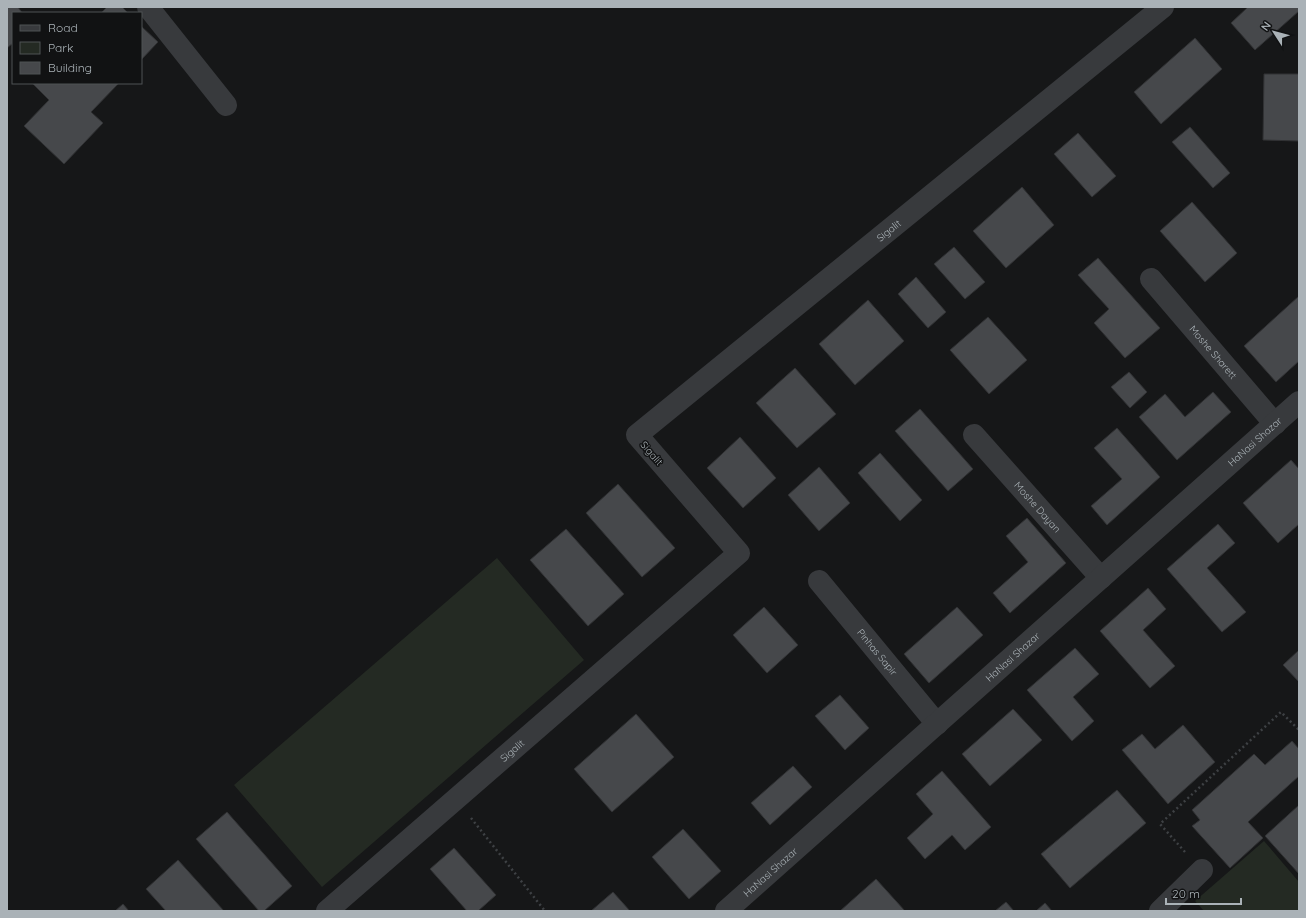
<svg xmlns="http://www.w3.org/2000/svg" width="1306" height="918" font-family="Quicksand,sans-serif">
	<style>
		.green { fill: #242a23 }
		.building { fill: #46484b; stroke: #313234 }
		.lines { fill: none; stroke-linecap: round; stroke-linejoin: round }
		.path { stroke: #3e4144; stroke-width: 2.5; stroke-dasharray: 2 3; stroke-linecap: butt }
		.minor { stroke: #383a3d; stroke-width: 22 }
		.labels { text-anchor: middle; stroke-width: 3; stroke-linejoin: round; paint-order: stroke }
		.street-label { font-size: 10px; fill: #aab2b7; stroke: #111213 }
	</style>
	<rect width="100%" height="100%" fill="#161718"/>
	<path class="green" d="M497 558 584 660 322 887 234 785Z
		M1264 841 1299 882V911H1204L1195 901Z"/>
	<path class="building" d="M7 7H18L22 13H13V43L7 48Z
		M107 7H122L128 13H101Z
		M1248 7H1299V11L1255 50 1231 23Z
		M141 26 158 42 141 60Z
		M1195 38 1222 69 1161 124 1134 92Z
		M1264 74H1299V141L1263 140Z
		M34 83H119L91 112 103 123 64 164 24 126 49 100 33 84Z
		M1190 127 1230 173 1213 188 1172 142Z
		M1078 133 1116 176 1092 197 1054 154Z
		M1022 187 1054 225 1006 268 973 231Z
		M1192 202 1237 253 1205 282 1160 231Z
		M954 247 985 282 965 299 934 264Z
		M1098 258 1160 328 1125 358 1094 323 1109 309 1078 275Z
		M916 277 946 312 928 328 898 294Z
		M1299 296V361L1276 382 1244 346Z
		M868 300 904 341 855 385 819 344Z
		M988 317 1027 360 989 394 950 350Z
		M795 368 836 414 797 448 756 403Z
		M1129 372 1147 392 1130 408 1111 387Z
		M1213 392 1231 412 1177 460 1139 417 1165 394 1185 417Z
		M920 409 973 469 948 491 895 431Z
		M1117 428 1160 477 1107 525 1091 506 1122 479 1094 448Z
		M740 437 776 478 743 508 707 468Z
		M880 453 922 500 900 521 858 473Z
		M1291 460 1299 469V524L1278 543 1243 503Z
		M819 467 850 503 819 531 788 495Z
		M618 484 675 548 642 577 586 513Z
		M1027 518 1066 563 1010 613 993 593 1028 562 1006 536Z
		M1218 524 1235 543 1207 568 1246 612 1222 632 1167 569Z
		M566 529 624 594 588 626 530 560Z
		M1148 588 1166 609 1143 630 1175 666 1150 688 1100 631Z
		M764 607 798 645 767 673 733 635Z
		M957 607 983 635 929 683 904 654Z
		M1075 648 1099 674 1073 697 1094 721 1072 741 1027 690Z
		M1299 650V682L1283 665Z
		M840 695 869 728 845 750 815 716Z
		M1013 709 1042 740 990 786 962 754Z
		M636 714 674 757 612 812 574 769Z
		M1183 725 1215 762 1168 804 1122 750 1142 734 1155 749Z
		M1292 741 1299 749V776L1248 822 1263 838 1230 868 1192 826 1200 820 1192 810 1254 754 1265 765Z
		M793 766 812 787 770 825 751 803Z
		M942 771 991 827 965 850 952 835 925 859 907 838 933 814 916 794Z
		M1117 790 1146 823 1070 888 1041 854Z
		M1299 805V874L1265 836Z
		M227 812 292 886 264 911H259L196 839Z
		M683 829 721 871 689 899 652 857Z
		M454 848 496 895 478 911H467L430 869Z
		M178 860 224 911H166L146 889Z
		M876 879 905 911H840Z
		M613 892 630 911H591Z
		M1006 902 1014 911H995Z
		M1045 903 1052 911H1036Z
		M123 904 129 911H115Z"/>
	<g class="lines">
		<path class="path" d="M471 818 545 911
			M1185 852 1160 824 1281 712 1299 730"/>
		<g class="minor">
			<path d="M148 7 226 105"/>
			<path id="s1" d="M1151 279 1275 424"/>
			<path id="s2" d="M974 435 1101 578"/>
			<path id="s3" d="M819 581 937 724"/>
			<path id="s4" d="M327 911 739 553 637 435 1163 7"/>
			<path id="s5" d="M726 911 1299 402"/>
			<path d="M1160 911 1202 870"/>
		</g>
	</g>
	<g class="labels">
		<g class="street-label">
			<text dy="4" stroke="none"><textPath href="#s4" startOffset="1026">Sigalit</textPath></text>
			<text dy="4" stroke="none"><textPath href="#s1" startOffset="96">Moshe Sharett</textPath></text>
			<text dy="4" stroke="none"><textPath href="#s5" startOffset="707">HaNasi Shazar</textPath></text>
			<text transform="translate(652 453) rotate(49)" y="4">Sigalit</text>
			<text dy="4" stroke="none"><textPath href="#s2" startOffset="96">Moshe Dayan</textPath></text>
			<text dy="4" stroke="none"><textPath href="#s3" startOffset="92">Pinhas Sapir</textPath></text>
			<text dy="4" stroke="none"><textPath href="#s5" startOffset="383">HaNasi Shazar</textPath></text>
			<text dy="4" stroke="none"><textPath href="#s4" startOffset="245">Sigalit</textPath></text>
			<text dy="4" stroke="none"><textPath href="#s5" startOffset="59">HaNasi Shazar</textPath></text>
		</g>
	</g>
	<rect width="1306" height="918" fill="none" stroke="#aab2b7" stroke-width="16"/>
	<rect x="12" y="12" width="130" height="72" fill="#111213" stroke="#4e5255"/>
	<rect x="20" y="25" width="20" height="6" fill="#383a3d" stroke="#4e5255"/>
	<text x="48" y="32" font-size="12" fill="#aab2b7">Road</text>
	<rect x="20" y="42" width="20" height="12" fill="#242a23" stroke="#4e5255"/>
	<text x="48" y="52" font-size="12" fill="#aab2b7">Park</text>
	<rect x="20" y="62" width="20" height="12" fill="#46484b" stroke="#4e5255"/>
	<text x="48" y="72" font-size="12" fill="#aab2b7">Building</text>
	<g transform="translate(1274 32) rotate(306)" stroke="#111213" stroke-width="3" paint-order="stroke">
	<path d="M0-3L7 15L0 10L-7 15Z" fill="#aab2b7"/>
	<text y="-6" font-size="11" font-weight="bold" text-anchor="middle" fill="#aab2b7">N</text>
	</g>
	<path d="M1166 898v6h75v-6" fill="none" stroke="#aab2b7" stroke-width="2"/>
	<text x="1172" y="898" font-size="12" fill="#aab2b7" stroke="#111213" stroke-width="3" paint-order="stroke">20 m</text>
</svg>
